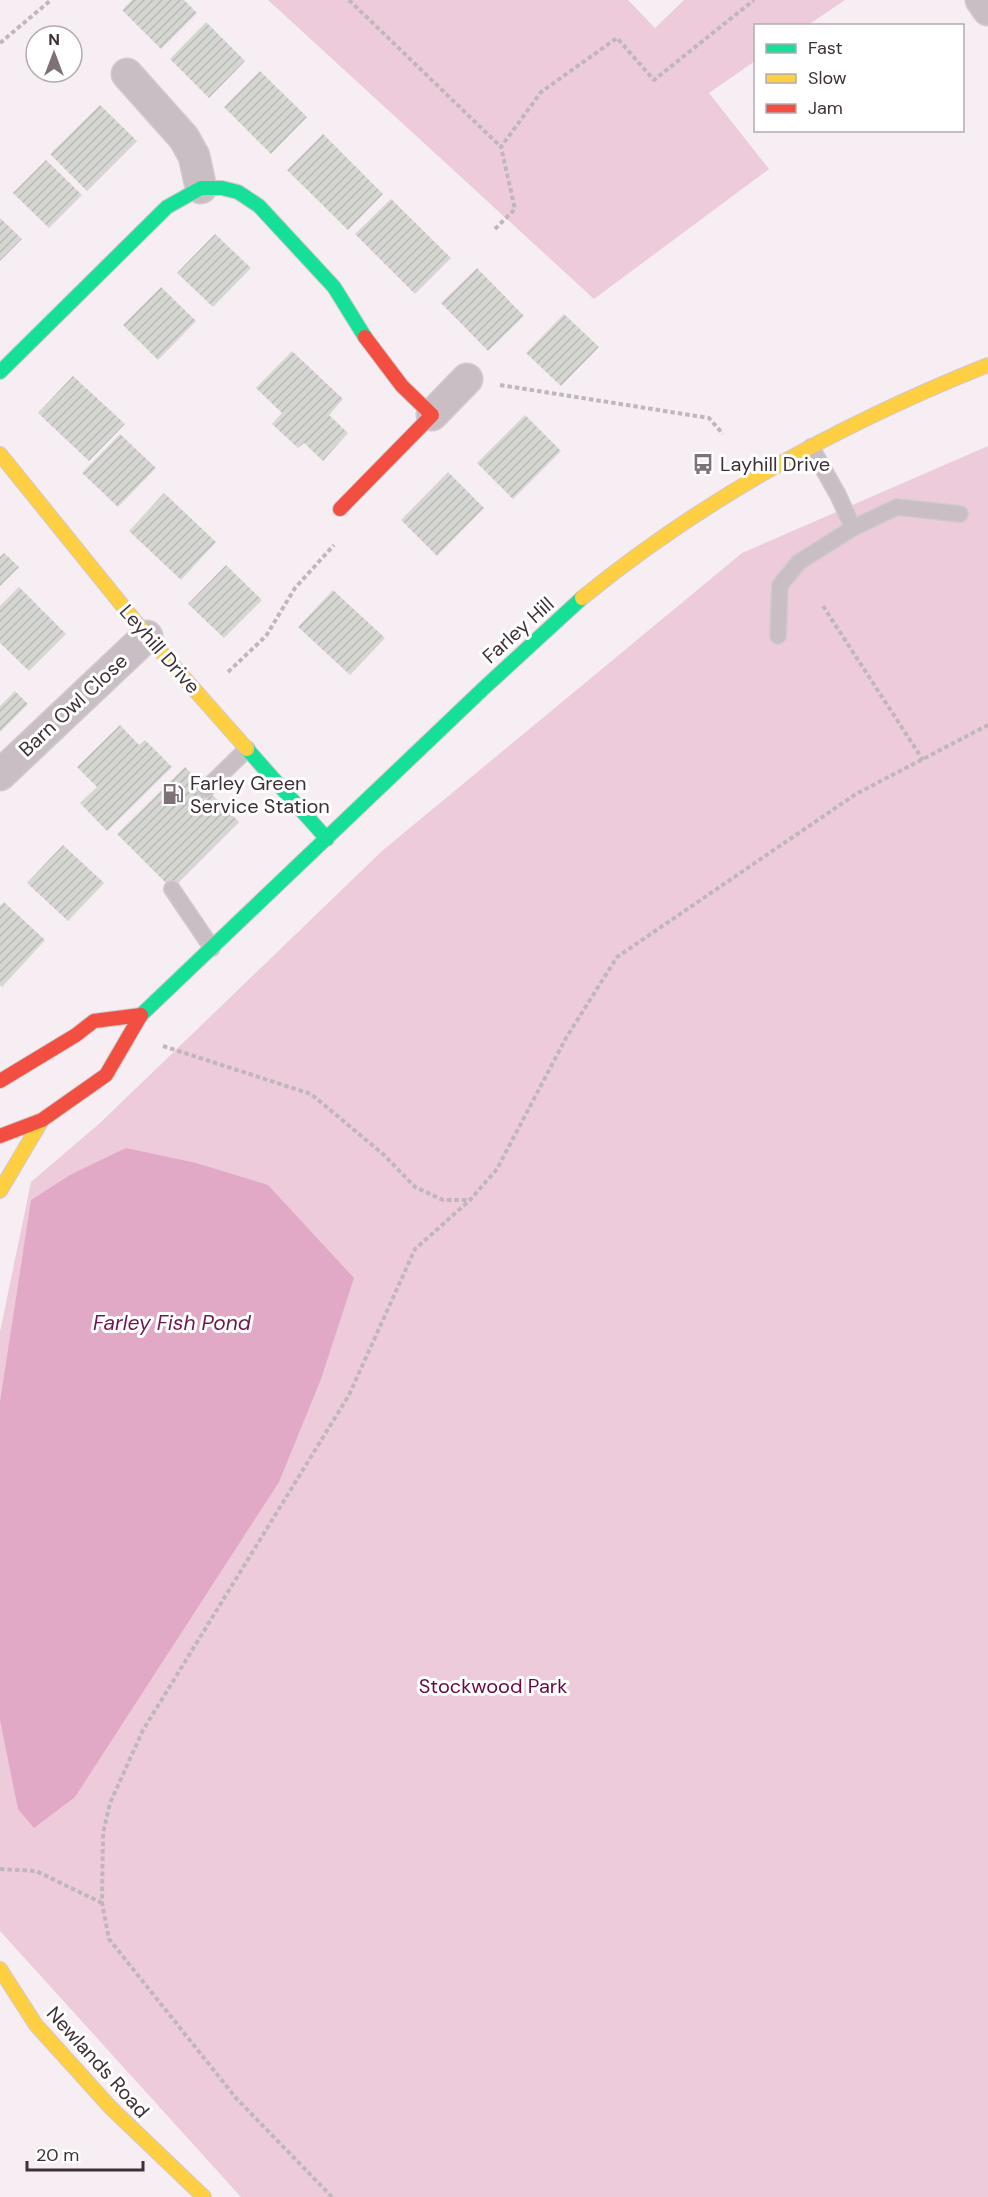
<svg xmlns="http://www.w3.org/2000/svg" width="988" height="2197" font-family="'DM Sans',sans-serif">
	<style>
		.green { fill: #edcbdb }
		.water { fill: #e1a9c5 }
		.building { fill: url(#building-hatch) }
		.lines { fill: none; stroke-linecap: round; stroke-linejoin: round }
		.lane-casing { stroke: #d0c9cd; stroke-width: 18 }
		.street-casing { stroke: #d0c9cd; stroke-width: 33 }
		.fast-casing { stroke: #d0c9cd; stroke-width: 16 }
		.slow-casing { stroke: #d0c9cd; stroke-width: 16 }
		.jam-casing { stroke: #d0c9cd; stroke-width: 16 }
		.path { stroke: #c0b7bb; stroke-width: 4; stroke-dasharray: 4.5 3; stroke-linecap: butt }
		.lane { stroke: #c9bec3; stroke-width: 15 }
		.street { stroke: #c9bec3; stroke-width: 30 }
		.fast { stroke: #16e098; stroke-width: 14 }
		.slow { stroke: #ffcf43; stroke-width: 14 }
		.jam { stroke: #f24e42; stroke-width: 14 }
		.labels { text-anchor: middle; stroke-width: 6; stroke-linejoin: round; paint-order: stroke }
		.poi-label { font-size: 20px; fill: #3e3037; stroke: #fff; text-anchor: start }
		.street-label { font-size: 20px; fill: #3e3037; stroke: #fff }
		.park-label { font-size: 20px; fill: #670945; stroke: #fff }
		.water-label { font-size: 21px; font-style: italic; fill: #70154d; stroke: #fff }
	</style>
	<defs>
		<pattern id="building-hatch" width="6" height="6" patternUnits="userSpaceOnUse" patternTransform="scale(1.5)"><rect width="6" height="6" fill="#d6d7d3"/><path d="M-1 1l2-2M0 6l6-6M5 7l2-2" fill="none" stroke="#b9b9b6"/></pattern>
	</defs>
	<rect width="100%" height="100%" fill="#f6eef2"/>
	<path class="green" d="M268 0H628L655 28 684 0H845L808 25 756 26 755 61 709 93 769 169 594 299Z
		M988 446V2197H241L0 1931V1332L31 1182 100 1123 382 851 742 553Z"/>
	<path class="water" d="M126 1148 196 1163 268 1185 354 1278 321 1379 279 1482 75 1797 34 1828 18 1809 0 1720V1402L31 1200 70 1175Z"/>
	<path class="building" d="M132 0H184L197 13 161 49 122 10Z
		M206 22 245 61 209 98 170 59Z
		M260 71 307 117 271 154 224 107Z
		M100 105 137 141 87 191 50 154Z
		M323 134 383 194 348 230 287 170Z
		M46 160 82 195 49 228 13 193Z
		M391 199 451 258 415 294 355 234Z
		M0 218 22 239 0 261Z
		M215 234 251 268 213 307 177 273Z
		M477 268 524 316 488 351 441 303Z
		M161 287 196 321 158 360 123 325Z
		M564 314 599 347 561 386 526 353Z
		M292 351 343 399 329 415 348 433 323 461 304 443 298 448 272 424 282 413 256 388Z
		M73 376 125 424 89 461 38 413Z
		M525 415 561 451 513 499 477 463Z
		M120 434 156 468 118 507 82 473Z
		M448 472 484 508 437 556 401 520Z
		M164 493 216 542 181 580 129 531Z
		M4 553 19 567 0 586V557Z
		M226 565 262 600 224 638 188 604Z
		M19 587 66 634 29 671 0 643V606Z
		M333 590 385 638 350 675 298 627Z
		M15 691 28 704 0 732V706Z
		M120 725 139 745 145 740 172 767 107 831 80 803 97 787 77 767Z
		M185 767 239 822 172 889 117 834Z
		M63 845 104 883 68 921 27 883Z
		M4 902 45 940 2 987 0 985V906Z"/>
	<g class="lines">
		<defs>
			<path id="lane" d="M853 528 897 507 960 514
				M778 636 780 585 799 562 853 528 838 495 811 447
				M206 789 247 749
				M172 889 212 948"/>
			<path id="street" d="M981 0 988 10
				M127 74 184 138 194 156 201 188
				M432 415 467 379
				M0 775 147 636"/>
			<path id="fast" d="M0 372 167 207 201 188H222L238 192 259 206 334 287 365 337
				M247 749 327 839
				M141 1015 484 688 582 598"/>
			<path id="slow" d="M0 454 147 636 247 749
				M582 598C703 499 843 423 988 365
				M0 1191 42 1120
				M0 1969 36 2025 111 2108 204 2197"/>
			<path id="jam" d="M340 509 432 415 402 386 365 337
				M0 1081 76 1035 94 1021 141 1015
				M0 1136 42 1120 106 1075 141 1015"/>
		</defs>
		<use href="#lane" class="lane-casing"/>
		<use href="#street" class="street-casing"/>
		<use href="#fast" class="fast-casing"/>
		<use href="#slow" class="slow-casing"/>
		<use href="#jam" class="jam-casing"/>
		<path class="path" d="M349 0 501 147
			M0 43 51 0
			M495 229 515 209 501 147 541 92 617 38 654 80 754 0
			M500 385 709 418 723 434
			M823 606 923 760
			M228 672 266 636 295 588 334 545
			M163 1046 311 1094 383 1154 415 1187 443 1200H469
			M0 1869 36 1871 102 1903
			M332 2197 236 2098 109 1939 102 1903 103 1833 110 1803 143 1730 349 1395 415 1249 470 1200 497 1169 566 1038 617 957 856 794 988 725"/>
		<use href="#lane" class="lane"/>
		<use href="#street" class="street"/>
		<use href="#fast" class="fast"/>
		<use href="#slow" class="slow"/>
		<use href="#jam" class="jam"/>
	</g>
	<defs>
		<symbol id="bus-bare" viewBox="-9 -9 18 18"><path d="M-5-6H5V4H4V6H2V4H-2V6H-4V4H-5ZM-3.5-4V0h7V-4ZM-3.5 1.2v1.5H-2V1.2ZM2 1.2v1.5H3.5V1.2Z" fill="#7e7278" stroke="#fff" stroke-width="2.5" paint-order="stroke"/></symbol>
		<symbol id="fuel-bare" viewBox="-9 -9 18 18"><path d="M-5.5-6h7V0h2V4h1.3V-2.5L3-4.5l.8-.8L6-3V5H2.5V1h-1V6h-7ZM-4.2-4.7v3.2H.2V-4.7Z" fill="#7e7278" stroke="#fff" stroke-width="2.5" paint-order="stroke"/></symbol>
	</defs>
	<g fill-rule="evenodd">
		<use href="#bus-bare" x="688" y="449" width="30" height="30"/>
		<use href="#fuel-bare" x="158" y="779" width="30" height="30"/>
	</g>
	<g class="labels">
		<g class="poi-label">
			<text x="720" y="471">Layhill Drive</text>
			<text x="190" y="790">Farley Green<tspan x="190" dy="23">Service Station</tspan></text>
		</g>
		<g class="street-label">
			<text transform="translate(518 630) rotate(-42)" y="7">Farley Hill</text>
			<text transform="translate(160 649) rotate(49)" y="7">Leyhill Drive</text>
			<text transform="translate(73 705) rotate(-43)" y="7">Barn Owl Close</text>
			<text transform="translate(98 2062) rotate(48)" y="7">Newlands Road</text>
		</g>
		<g class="park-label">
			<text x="493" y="1693">Stockwood Park</text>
		</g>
		<g class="water-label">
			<text x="172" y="1330">Farley Fish Pond</text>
		</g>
	</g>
	<rect x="754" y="24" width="210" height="108" fill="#ffffff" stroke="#b2acaf" stroke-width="1.5"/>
	<rect x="766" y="44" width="30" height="9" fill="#16e098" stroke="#b2acaf" stroke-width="1.5"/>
	<text x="808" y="54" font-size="18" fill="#3e3037">Fast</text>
	<rect x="766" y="74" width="30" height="9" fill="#ffcf43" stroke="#b2acaf" stroke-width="1.5"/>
	<text x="808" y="84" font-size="18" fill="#3e3037">Slow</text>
	<rect x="766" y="104" width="30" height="9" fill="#f24e42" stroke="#b2acaf" stroke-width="1.5"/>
	<text x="808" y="114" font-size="18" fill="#3e3037">Jam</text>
	<g transform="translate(54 54)"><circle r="28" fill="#ffffff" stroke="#b2acaf" stroke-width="1.5"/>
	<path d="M0-4.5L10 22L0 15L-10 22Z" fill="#7e7278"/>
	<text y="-9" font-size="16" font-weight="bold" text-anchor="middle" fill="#3e3037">N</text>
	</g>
	<path d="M27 2161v9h116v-9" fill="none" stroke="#3e3037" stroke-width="3"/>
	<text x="36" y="2161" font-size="18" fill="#3e3037" stroke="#ffffff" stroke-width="4.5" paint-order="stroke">20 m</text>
</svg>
